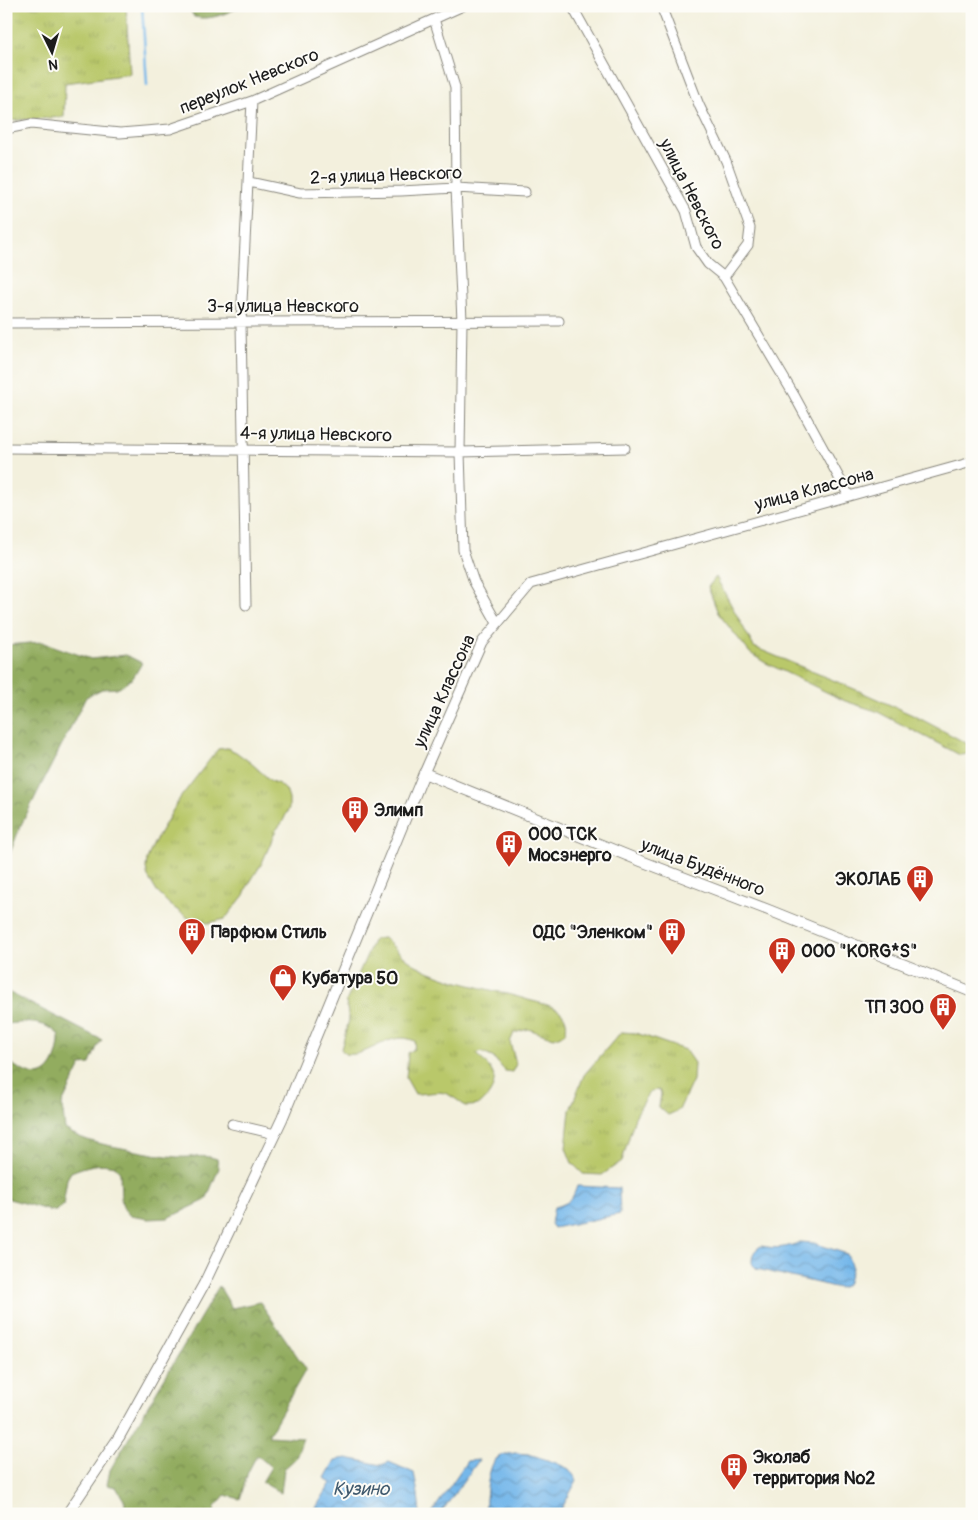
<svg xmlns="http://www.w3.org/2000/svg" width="978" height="1520" font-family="Pangolin,sans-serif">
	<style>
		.grass { fill: url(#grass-tufts); stroke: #6a7244 }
		.forest { fill: url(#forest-crowns); stroke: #57643e }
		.water { fill: url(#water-waves); stroke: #486a83 }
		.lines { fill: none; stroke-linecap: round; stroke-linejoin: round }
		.stream { stroke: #75b7ea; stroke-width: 2.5 }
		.minor-casing { stroke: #88867c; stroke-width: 11 }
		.tertiary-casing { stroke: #88867c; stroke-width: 12 }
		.minor { stroke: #fff; stroke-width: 9 }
		.tertiary { stroke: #fff; stroke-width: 10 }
		.labels { text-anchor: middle; stroke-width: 4; stroke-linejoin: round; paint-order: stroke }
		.street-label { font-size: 18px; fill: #1c1c1c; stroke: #fdfcf7 }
		.poi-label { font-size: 18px; font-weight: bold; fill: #1c1c1c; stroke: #fdfcf7; text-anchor: start }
		.water-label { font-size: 19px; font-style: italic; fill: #405a6e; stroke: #fdfcf7 }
	</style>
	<defs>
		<pattern id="grass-tufts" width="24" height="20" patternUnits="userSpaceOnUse" patternTransform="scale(1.25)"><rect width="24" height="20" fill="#b9c86b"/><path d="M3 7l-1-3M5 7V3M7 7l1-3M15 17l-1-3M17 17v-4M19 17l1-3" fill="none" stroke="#9eab5c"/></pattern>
		<pattern id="forest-crowns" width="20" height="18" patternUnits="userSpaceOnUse" patternTransform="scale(1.25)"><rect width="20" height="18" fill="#92ac5f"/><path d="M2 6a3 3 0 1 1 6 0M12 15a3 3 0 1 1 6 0" fill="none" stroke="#768b4e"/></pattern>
		<pattern id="water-waves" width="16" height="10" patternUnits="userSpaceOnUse" patternTransform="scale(1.25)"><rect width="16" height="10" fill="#75b7ea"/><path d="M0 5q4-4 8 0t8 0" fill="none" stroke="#5f94bd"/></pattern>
	</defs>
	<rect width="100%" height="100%" fill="#fdfcf7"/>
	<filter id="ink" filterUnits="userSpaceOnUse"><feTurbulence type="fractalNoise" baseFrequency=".02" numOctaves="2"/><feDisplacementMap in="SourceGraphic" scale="10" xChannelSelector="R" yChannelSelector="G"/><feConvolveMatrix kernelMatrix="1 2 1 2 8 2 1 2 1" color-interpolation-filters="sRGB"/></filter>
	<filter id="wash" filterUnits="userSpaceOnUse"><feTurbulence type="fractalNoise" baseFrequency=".0096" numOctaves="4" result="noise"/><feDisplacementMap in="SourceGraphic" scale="20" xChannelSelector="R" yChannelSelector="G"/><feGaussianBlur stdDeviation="1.12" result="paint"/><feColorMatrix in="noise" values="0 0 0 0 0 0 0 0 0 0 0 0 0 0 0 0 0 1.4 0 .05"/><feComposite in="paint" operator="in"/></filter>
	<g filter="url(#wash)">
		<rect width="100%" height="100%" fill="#f3f0dd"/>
		<path class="grass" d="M6 6H126L130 74 65 83 64 117 6 121Z
			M716 577 754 647 859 691 917 717 968 744 971 751 967 754 960 755 876 711 845 701 764 662 750 653 718 613 708 587Z
			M227 748 236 752 251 763 271 781 279 784 286 790 289 799V808L282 823 276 830 262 863 247 887 244 895 225 919 208 923 191 920 169 904 157 892 148 877 146 868 147 859 154 843 180 798 218 749Z
			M384 938C395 948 403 958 416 965 448 983 487 988 522 998 532 1002 545 1003 555 1008 565 1013 569 1023 565 1033L554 1038 528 1029 514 1033 510 1042 516 1064 512 1072 505 1071 494 1058 481 1052 476 1054C482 1060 488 1064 492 1072 498 1082 490 1097 481 1103 476 1106 471 1106 465 1106 441 1087 443 1093 415 1094L406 1078 408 1053 414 1049 415 1041C389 1029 370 1058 345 1054L341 1049 349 1020 346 1002 374 939Z
			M621 1032 636 1033 685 1050 694 1063 693 1080 679 1110 668 1115 659 1107 661 1094 659 1090 650 1091 635 1117 622 1161 602 1175 583 1174 572 1163 566 1148 570 1110 584 1075Z"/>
		<path class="forest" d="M188 6H243C226 13 212 21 194 17Z
			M42 642 91 659 126 655 142 663 133 678 119 688 102 689 86 697 20 827 6 864V645Z
			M6 991 102 1040 97 1047 90 1064 81 1065 62 1104 65 1129C86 1143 108 1145 132 1150 148 1153 162 1156 178 1157 192 1158 204 1154 217 1159L219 1168 206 1200 168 1218 149 1219 130 1216 124 1209 121 1200 120 1173 115 1166C99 1162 86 1166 71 1172L67 1179 63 1206 56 1211 47 1210 6 1198V1061C14 1065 23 1072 31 1074 52 1080 60 1051 59 1035 44 1020 26 1022 6 1024Z
			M219 1286 232 1308 260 1302 306 1369 268 1436 303 1438 296 1458 284 1469 281 1493 262 1482 271 1467 257 1455 248 1472 240 1499 225 1495 215 1507 214 1514H123L125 1502 116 1487 107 1485 110 1470Z"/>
		<path class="water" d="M577 1186 619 1188 620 1214 554 1228 551 1224 554 1207C569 1203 572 1201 577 1186Z
			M800 1242 814 1243 847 1254 852 1268 847 1285 839 1288 757 1269 752 1264C752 1255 753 1251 761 1246 775 1249 787 1248 800 1242Z
			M515 1453 529 1454 556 1463 569 1469 577 1480 561 1510 560 1514H485C486 1501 487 1468 496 1459 501 1454 509 1454 515 1453Z
			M347 1458 381 1465 389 1462 414 1473 418 1494 420 1514H312L331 1483 325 1478 335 1460Z
			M479 1460 440 1514H431L467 1461Z"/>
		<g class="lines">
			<path class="stream" d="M142 6 147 85"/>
		</g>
	</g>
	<g filter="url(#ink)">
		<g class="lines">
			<defs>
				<path id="minor" d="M572 6 686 211 696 247 708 264 724 277 794 395 849 496
					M661 6 699 105 726 161 750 228 748 245 724 277
					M434 19 455 87 456 188 462 321 460 452 463 550 474 582 497 623
					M6 129 31 124 120 133 170 129 252 101 463 6
					M249 182 300 193 401 191 456 188 525 192
					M6 323 559 321
					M6 448 460 452 625 448
					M246 605 241 323 252 101
					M424 773 482 642 531 584 972 462
					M232 1124 275 1134"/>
				<path id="tertiary" d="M67 1514 119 1437 204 1284 282 1119 424 773 641 861 771 911 972 992"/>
			</defs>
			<use href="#minor" class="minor-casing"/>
			<use href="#tertiary" class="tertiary-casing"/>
			<use href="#minor" class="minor"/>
			<use href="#tertiary" class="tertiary"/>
		</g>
	</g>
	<defs>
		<symbol id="building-pin" viewBox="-11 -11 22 30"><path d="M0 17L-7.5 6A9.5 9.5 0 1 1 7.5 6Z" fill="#c8321e" stroke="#fdfcf7"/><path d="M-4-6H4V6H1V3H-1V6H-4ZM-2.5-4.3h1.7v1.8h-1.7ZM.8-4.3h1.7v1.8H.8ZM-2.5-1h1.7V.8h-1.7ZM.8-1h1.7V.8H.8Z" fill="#fff"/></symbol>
		<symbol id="shop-pin" viewBox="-11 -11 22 30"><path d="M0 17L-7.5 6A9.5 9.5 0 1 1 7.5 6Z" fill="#c8321e" stroke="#fdfcf7"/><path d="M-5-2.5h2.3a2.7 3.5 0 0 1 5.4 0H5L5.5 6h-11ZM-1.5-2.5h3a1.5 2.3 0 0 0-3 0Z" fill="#fff"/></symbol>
	</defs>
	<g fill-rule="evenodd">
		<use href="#building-pin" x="339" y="794" width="32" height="43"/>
		<use href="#building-pin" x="493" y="828" width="32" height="43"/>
		<use href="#building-pin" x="904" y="863" width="32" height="43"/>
		<use href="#building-pin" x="176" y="916" width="32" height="43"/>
		<use href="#building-pin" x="656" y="916" width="32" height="43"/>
		<use href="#building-pin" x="766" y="935" width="32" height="43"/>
		<use href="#shop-pin" x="267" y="962" width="32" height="43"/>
		<use href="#building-pin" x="927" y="991" width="32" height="43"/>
		<use href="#building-pin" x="718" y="1451" width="32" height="43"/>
	</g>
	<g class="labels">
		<g class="street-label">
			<text transform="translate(249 81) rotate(-22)" y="6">переулок Невского</text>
			<text transform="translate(386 175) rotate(-2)" y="6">2-я улица Невского</text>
			<text transform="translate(692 194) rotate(63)" y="6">улица Невского</text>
			<text x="283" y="312">3-я улица Невского</text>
			<text transform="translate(316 434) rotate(1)" y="6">4-я улица Невского</text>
			<text transform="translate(814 489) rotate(-15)" y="6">улица Классона</text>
			<text transform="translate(444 691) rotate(-65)" y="6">улица Классона</text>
			<text transform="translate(703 867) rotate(21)" y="6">улица Будённого</text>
		</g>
		<g class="poi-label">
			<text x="374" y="816">Элимп</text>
			<text x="528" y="840">ООО ТСК<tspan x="528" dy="21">Мосэнерго</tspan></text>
			<text x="901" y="885" text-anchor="end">ЭКОЛАБ</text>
			<text x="211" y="938">Парфюм Стиль</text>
			<text x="653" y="938" text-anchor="end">ОДС "Эленком"</text>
			<text x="801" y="957">ООО "KORG*S"</text>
			<text x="302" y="984">Кубатура 50</text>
			<text x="924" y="1013" text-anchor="end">ТП 300</text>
			<text x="753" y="1463">Эколаб<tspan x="753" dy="21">территория №2</tspan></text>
		</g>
		<g class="water-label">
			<text x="361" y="1495">Кузино</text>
		</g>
	</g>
	<rect width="978" height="1520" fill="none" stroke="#fdfcf7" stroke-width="25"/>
	<g transform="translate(52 52) rotate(175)" stroke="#fdfcf7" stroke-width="4" paint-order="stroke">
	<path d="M0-4L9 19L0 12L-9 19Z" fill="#1c1c1c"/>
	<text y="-8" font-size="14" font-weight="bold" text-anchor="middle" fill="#1c1c1c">N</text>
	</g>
</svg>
